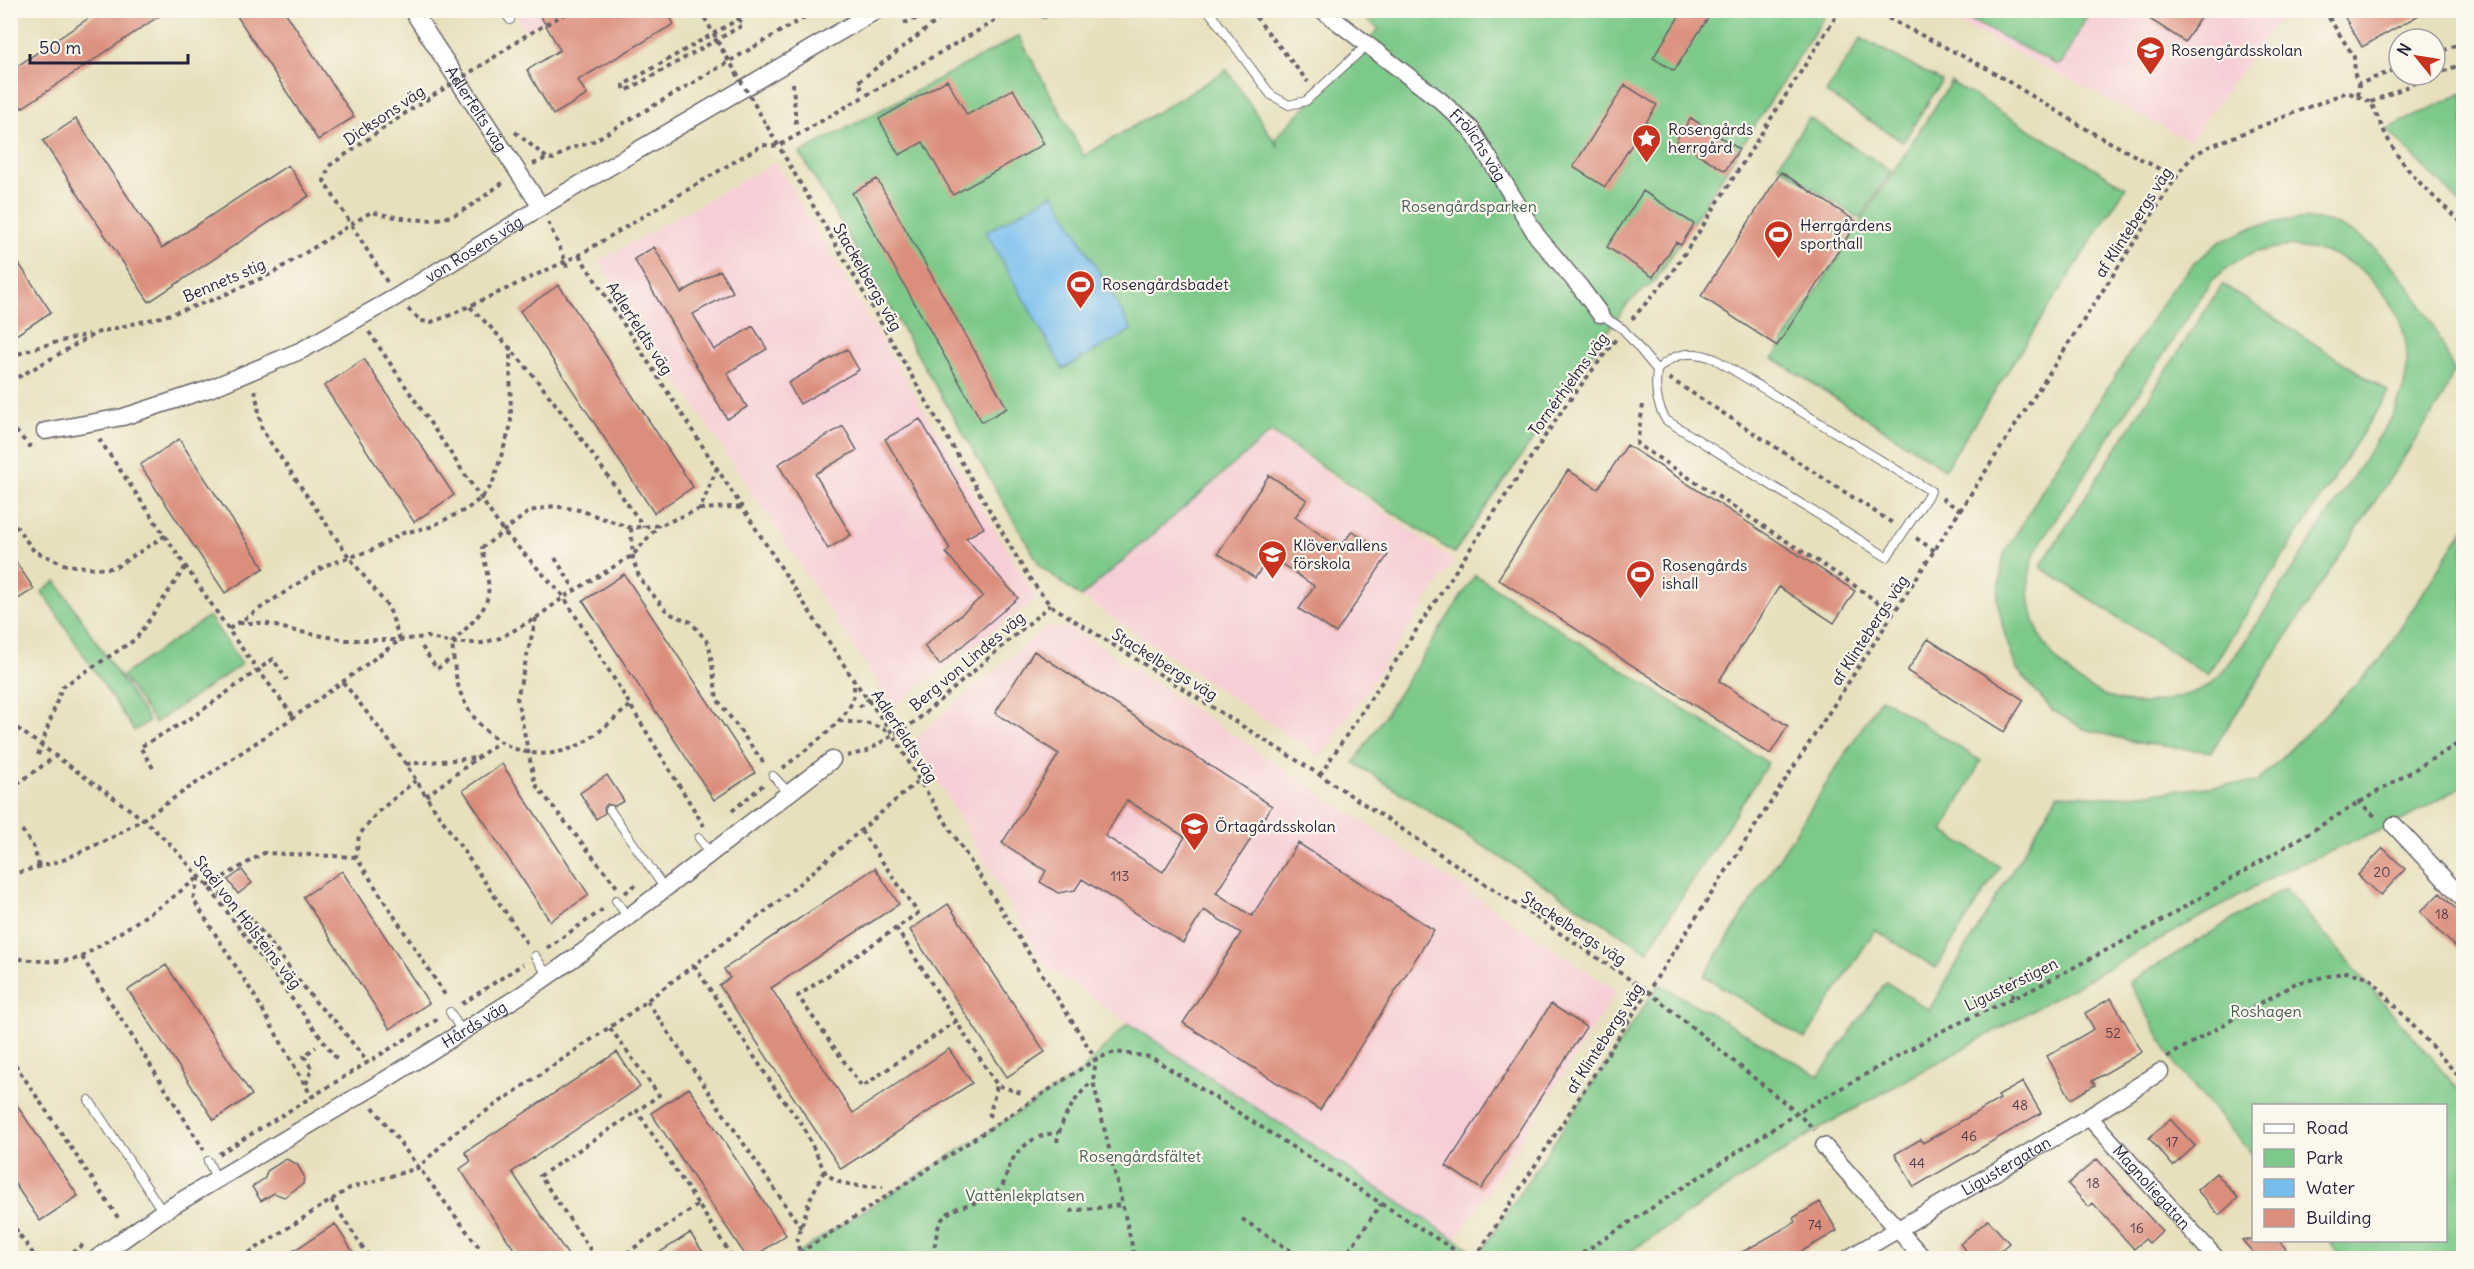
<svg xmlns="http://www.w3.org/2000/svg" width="2474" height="1269" font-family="Delius,sans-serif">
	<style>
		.built { fill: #f6cfd6 }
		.green { fill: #7cc989; stroke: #4f7662; stroke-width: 1.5; fill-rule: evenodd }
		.water { fill: #75bded; stroke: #4c7094; stroke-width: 1.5 }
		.building { fill: #dc8e7d; fill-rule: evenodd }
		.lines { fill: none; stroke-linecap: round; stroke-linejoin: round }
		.lane-casing { stroke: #676468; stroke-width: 10 }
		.street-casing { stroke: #676468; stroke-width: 19 }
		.path { stroke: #676468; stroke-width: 4; stroke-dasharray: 4.5 4.5; stroke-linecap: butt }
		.lane { stroke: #fff; stroke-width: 8 }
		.street { stroke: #fff; stroke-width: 16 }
		.path-bridge { stroke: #676468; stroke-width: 4; stroke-dasharray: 4.5 4.5; stroke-linecap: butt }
		.labels { text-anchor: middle; stroke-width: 4.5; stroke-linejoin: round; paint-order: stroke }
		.number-label { font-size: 14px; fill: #503d4c }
		.poi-label { font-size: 16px; fill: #22223b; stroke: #fbf7ec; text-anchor: start }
		.street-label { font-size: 16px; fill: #22223b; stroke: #fbf7ec }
		.park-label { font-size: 16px; fill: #425c56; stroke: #fbf7ec }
	</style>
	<rect width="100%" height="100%" fill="#fbf7ec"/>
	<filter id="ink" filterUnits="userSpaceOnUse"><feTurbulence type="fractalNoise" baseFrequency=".0167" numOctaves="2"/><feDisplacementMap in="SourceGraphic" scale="12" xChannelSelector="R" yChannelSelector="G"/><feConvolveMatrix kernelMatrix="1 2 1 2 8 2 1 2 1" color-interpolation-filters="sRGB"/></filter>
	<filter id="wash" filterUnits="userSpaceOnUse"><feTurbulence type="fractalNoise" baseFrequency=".008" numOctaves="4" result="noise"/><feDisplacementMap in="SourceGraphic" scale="24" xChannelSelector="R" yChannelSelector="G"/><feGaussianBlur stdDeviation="1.35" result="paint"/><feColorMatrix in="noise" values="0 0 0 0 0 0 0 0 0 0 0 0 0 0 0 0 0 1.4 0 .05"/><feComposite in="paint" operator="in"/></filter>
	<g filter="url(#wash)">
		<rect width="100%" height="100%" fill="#e7e0bd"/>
		<path class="built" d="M513 11H562L525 32Z
			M1935 11H2285L2190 141Z
			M776 162 1036 598 894 707 599 261Z
			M1271 434 1454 561 1321 757 1081 597Z
			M1045 627 1072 628 1617 991 1456 1240 1128 1023 1045 965 914 740Z"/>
		<path class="green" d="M1969 10 2080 11 2085 13 2086 18 2062 63 2057 65 1967 18Z
			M1355 11H1828L1656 280 1628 303 1454 553 1271 432 1081 597 1041 567 800 153 1019 36 1084 156 1227 70 1279 148 1275 139 1379 29Z
			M1861 38 1942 81 1903 142 1826 93Z
			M1951 82 2126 187 1945 469 1773 358Z
			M2463 93V206L2387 129Z
			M1809 118 1891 171 1860 219 1778 165Z
			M2290 220C2301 220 2316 218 2327 221 2391 242 2430 312 2454 371L2442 399 2211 752 2139 743 2084 729 2052 710 2016 668 2004 632 1997 599 2004 554 2052 474 2170 291 2194 263 2220 242 2256 226ZM2288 246C2301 248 2316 249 2329 253 2371 267 2405 310 2407 354 2409 377 2401 397 2392 417L2242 646C2231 660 2221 678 2205 687 2188 696 2153 705 2134 703 2069 695 2017 631 2031 565 2033 556 2038 547 2042 540L2211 282C2239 256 2250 251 2288 246Z
			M2222 284 2389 392 2207 675 2040 567Z
			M2463 530V786L2394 825 2285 870 1818 1129 1620 1258H792L822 1237 1079 1074 1128 1023 1479 1255 1659 984 1819 1076 1886 982 1929 1010 2058 794 2110 797 2257 782 2381 659Z
			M1475 575 1768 763 1647 951 1354 763Z
			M56 581 149 721 134 731 42 592Z
			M209 616 242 664 155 723 122 676Z
			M1881 698 1981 761 1943 831 2000 867 1936 968 1875 930 1805 1039 1704 976Z
			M2285 888 2463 1095 2462 1258H2343L2328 1241 2446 1240V1106H2254L2253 1155 2177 1067 2129 982Z"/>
		<path class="water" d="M1054 193 1132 330 1063 369 986 232Z"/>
		<g id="blocks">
			<path class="building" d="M101 10H168L22 108 10 91V71Z
				M233 10H284L354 117 318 140Z
				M537 10H666L674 24 578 80 587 95 553 115 527 70 560 50Z
				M1683 10H1696L1708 18 1674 71 1653 58Z
				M2136 10H2205L2185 42Z
				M2353 10H2428L2362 47 2344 16Z
				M947 80 967 115 1013 89 1044 144 953 195 923 142 899 155 879 119Z
				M1625 85 1657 105 1605 187 1573 167Z
				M1691 118 1739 149 1725 171 1676 140Z
				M76 119 162 248 288 165 309 196 149 302 43 141Z
				M1781 172 1857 222 1777 346 1701 296Z
				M877 179 1007 408 982 422 852 193Z
				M1643 191 1694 224 1681 245 1676 242 1653 277 1607 247Z
				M654 247 681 293 720 270 733 292 693 314 714 350 753 326 767 349 727 373 747 407 727 419 634 259Z
				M10 250 51 312 10 339Z
				M559 285 693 487 654 513 520 311Z
				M847 349 859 370 800 404 788 383Z
				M364 359 454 495 414 522 324 386Z
				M920 419 984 528 966 538 1018 598 940 665 924 646 983 596 946 553 950 549 885 439Z
				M843 426 857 450 815 474 851 535 828 549 778 464Z
				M179 439 264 568 225 593 140 465Z
				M1627 445 1855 591 1834 623 1779 587 1719 681 1788 726 1770 754 1498 579 1568 470 1598 489Z
				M1269 475 1307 500 1295 517 1340 548 1352 531 1388 555 1336 633 1299 609 1314 586 1270 556 1255 578 1218 553Z
				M10 553 34 589 10 604Z
				M624 574 755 773 714 800 583 601Z
				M1928 639 2024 700 2004 732 1907 671Z
				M1034 651 1272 806 1216 893 1252 916 1298 843 1434 930 1320 1110 1183 1023 1241 933 1204 910 1183 943 1082 879 1075 890 1058 893 1040 882 1046 871 1002 843 1059 754 995 713ZM1127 800 1185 837 1163 872 1105 836Z
				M502 764 589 895 550 921 463 790Z
				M607 775 624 801 615 806 607 804 604 808 605 813 596 819 580 793Z
				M2383 848 2405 869 2380 896 2358 875Z
				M875 868 899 904 771 988 853 1113 949 1049 972 1083 841 1169 719 985 730 978 724 969Z
				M242 870 252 883 238 894 228 880Z
				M342 871 429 1003 390 1029 303 897Z
				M2440 893 2463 916V955L2420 912Z
				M948 904 1045 1052 1007 1077 910 930Z
				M166 965 252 1095 214 1120 128 990Z
				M2111 998 2142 1052 2092 1081 2095 1085 2071 1099 2047 1056 2094 1029 2085 1013Z
				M1551 1004 1586 1027 1481 1189 1446 1166Z
				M617 1052 640 1087 512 1172 570 1258H520L460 1169 471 1161 465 1152Z
				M2023 1082 2041 1113 1914 1187 1895 1154 1921 1139 1923 1143 2000 1099 1998 1096Z
				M689 1088 786 1235 752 1258H747L651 1113Z
				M10 1095 78 1196 40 1221 10 1177Z
				M2170 1119 2195 1146 2173 1166 2149 1138Z
				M286 1159 297 1164 304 1176 303 1184 284 1197 274 1193 261 1201 252 1187 265 1178 267 1171Z
				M2097 1159 2162 1231 2149 1243 2145 1239 2134 1249 2093 1203 2089 1207 2068 1184Z
				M2216 1173 2238 1198 2219 1215 2197 1190Z
				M1820 1202 1837 1231 1790 1258H1732L1795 1222 1793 1218Z
				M1988 1220 2009 1243 1992 1258H1973L1960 1244Z
				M335 1224 357 1258H282Z
				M690 1233 707 1258H651Z
				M2242 1240H2278L2286 1249 2275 1258H2258Z"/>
		</g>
	</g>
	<g filter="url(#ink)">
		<use href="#blocks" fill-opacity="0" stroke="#676468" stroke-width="1.5"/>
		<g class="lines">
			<defs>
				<path id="lane" d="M504 10 510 20
					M1208 10 1271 95 1289 105 1306 101 1367 45
					M1044 14 1051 10
					M1600 314 1623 329 1657 370C1655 389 1656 403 1666 420L1887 557 1931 491 1715 359C1691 350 1675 352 1657 370
					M773 776 789 793
					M610 810 665 889
					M699 838 711 853
					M616 900 628 918
					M535 956 548 976
					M450 1012 462 1032
					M89 1100 163 1212
					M208 1161 217 1180"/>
				<g id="street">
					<path id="s1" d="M412 10 541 207"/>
					<path id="s2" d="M1322 10 1441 101 1471 129 1537 236 1580 287 1600 314"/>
					<path id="s3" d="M45 431 123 417 209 389 302 350 396 297 541 207 877 10"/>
					<path d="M2394 825 2464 900"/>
					<path id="s4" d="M2089 1117 2216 1258"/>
					<path d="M1824 1146 1923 1258"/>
					<path id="s5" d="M97 1258 159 1214 385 1080 521 995 584 951 832 760"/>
					<path id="s6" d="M1849 1258 2089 1117 2160 1072"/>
				</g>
			</defs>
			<use href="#lane" class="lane-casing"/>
			<use href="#street" class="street-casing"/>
			<path class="path" d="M1250 10 1308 82
				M1872 10 1986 68 2093 133 2176 178
				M2324 10 2354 57 2355 75 2359 84
				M739 19 743 25 626 91 623 85Z
				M904 23 941 10
				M717 41 729 62
				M2435 54 2464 42
				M493 58 525 36 572 10
				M2435 75 2464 63
				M793 83 796 127
				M862 89 858 82 951 10
				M2358 96 2359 84 2399 68
				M2371 102 2434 75
				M767 126 1027 575 1050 605 1320 775 1649 992 1797 1113 1815 1130
				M515 132 547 158
				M533 164 547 158 553 159 571 148 590 143 817 10
				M548 222 566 262 567 272
				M579 255 853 679 893 734 919 780 1096 1059 1093 1081 1135 1258
				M387 282 324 181 329 166 410 110
				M470 307C538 371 589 451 644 527
				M408 309 421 321 431 322 446 317 579 255 762 145 778 146 1014 10
				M1632 319 1668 278 1697 235 1840 10
				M369 332 503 531 564 597 704 826
				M10 357 38 347 89 334
				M1669 378 1894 524
				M10 382 96 333 165 316 215 299 273 273 371 212C399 218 429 225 456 214 472 207 489 192 504 182
				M1643 405 1637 444 1851 583 1894 614
				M10 424 29 446H36
				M99 439 237 642 294 717
				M1942 498 1961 511
				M700 509 731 507 743 508
				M10 518 34 551 66 565 105 569 116 567 166 535
				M631 528 633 560 640 579 668 613 691 622 709 644 717 699 766 766
				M1916 538 1935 551
				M555 558 575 590
				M536 618 517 698 535 784 617 887
				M239 623H264L295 631 346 640H400L427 637 452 643H482L500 638 536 618 564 597 633 555 659 525
				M229 629 326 565 372 550 403 533 430 527 467 509 481 498 492 485 511 425 510 346
				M422 647 437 669 453 657
				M343 682 400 755 426 796 528 945
				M630 706C614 718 597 736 579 745 533 767 486 745 464 701 455 683 454 662 452 643 492 602 494 604 482 548L530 511 554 506 579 510 631 528 661 525 700 509 717 468
				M859 707 873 696
				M839 721 871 724 892 733
				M10 723 143 819 172 846 208 886 339 1062
				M38 755 62 687 136 639 186 566
				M847 756 867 751 916 721 1050 605
				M406 764 476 758
				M153 768 140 747 193 717 273 659 287 680
				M783 768C803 751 845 724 853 699 855 693 854 686 853 680
				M1320 775 1563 409 1616 339
				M416 780 378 812 359 835 356 857 447 998
				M10 789 56 756
				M426 796 499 742
				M2358 801 2378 819
				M732 811 763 785
				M22 830 34 848 39 866
				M861 831 918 913 798 996 862 1087 956 1021
				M356 857 264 853 208 886 247 913 318 1005 337 1023 368 1063
				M10 875 63 860 113 837 143 819 294 717 400 640 389 608 349 557 262 430 255 389
				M199 877 193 899 254 995 312 1097
				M625 893 638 883
				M896 928 997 1085 1024 1094
				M547 948 605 908
				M82 957 204 1150
				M10 958C35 960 58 965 82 957L164 904 199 877
				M694 965 778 1093 802 1124 826 1174 839 1182 858 1186 883 1187
				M2012 998 2014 972
				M647 1001 801 1228
				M462 1004 523 964
				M610 1028 659 1095 637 1111 733 1258
				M10 1057 119 1219
				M2167 1057 2296 983 2347 972 2369 977 2464 1082
				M306 1084 312 1069 304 1056 316 1047
				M373 1107 487 1258
				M989 1117 997 1085
				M1057 1142C1061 1118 1075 1098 1092 1081
				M219 1154 438 1019
				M331 1200 370 1258
				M1070 1211 1122 1205
				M1242 1219 1302 1258
				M10 1221 36 1258
				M10 1234 21 1237
				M931 1255C938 1243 934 1226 945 1216 958 1203 981 1206 999 1190 1006 1183 1006 1173 1010 1165 1018 1146 1039 1133 1058 1133
				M65 1258 83 1245
				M241 1258 350 1188 418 1168 454 1133 629 1014 779 901 919 780
				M596 1258 540 1176 637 1111
				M619 1258 698 1205
				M792 1258 1096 1059 1115 1052 1151 1057 1467 1258
				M804 1258 796 1243 810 1199 824 1171
				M924 1258 931 1255 932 1258
				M1344 1258 1381 1204
				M1475 1258 2183 167 2194 155 2208 147 2347 92 2371 102C2380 122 2388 143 2401 160 2419 185 2442 204 2464 225
				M1575 1258 1797 1113 1944 1030 2031 990 2156 924 2464 740"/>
			<use href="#lane" class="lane"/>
			<use href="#street" class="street"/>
			<path class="path-bridge" d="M700 10 767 126
				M410 110 493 58"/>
		</g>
	</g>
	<defs>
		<symbol id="school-pin" viewBox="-11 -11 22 30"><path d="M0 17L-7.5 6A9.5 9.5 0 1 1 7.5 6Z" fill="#c8321e" stroke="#fbf7ec"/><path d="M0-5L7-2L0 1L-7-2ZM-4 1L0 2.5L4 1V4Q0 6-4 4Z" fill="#fff"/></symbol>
		<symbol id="sight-pin" viewBox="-11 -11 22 30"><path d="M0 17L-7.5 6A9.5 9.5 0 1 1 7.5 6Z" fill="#c8321e" stroke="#fbf7ec"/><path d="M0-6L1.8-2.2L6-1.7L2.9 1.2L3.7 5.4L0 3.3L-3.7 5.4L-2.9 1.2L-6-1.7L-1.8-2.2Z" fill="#fff"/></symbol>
		<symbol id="stadium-pin" viewBox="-11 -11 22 30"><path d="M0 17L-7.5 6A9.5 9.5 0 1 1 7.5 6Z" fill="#c8321e" stroke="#fbf7ec"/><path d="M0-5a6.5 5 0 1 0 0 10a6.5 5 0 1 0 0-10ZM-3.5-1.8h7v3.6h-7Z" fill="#fff"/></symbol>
	</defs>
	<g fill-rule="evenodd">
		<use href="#school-pin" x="2134" y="34" width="33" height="45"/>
		<use href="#sight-pin" x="1630" y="122" width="33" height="45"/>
		<use href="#stadium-pin" x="1762" y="218" width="33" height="45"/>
		<use href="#stadium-pin" x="1064" y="268" width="33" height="45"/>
		<use href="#school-pin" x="1256" y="538" width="33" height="45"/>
		<use href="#stadium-pin" x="1624" y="558" width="33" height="45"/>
		<use href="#school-pin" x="1178" y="810" width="33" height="45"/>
	</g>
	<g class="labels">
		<g class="number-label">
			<text x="2382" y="877">20</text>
			<text x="1120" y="881">113</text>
			<text x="2442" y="919">18</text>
			<text x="2113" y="1038">52</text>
			<text x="2020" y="1110">48</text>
			<text x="1969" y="1141">46</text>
			<text x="2172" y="1147">17</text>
			<text x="1917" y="1168">44</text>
			<text x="2093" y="1188">18</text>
			<text x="1815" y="1230">74</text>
			<text x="2137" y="1233">16</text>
		</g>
		<g class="poi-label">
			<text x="2171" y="56">Rosengårdsskolan</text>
			<text x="1668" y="135">Rosengårds<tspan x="1668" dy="18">herrgård</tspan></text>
			<text x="1800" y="231">Herrgårdens<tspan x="1800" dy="18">sporthall</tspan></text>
			<text x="1102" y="290">Rosengårdsbadet</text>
			<text x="1293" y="551">Klövervallens<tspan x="1293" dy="18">förskola</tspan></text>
			<text x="1662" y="571">Rosengårds<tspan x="1662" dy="18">ishall</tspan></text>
			<text x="1215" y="832">Örtagårdsskolan</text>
		</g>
		<g class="street-label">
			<text dy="6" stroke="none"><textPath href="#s1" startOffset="118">Adlerfelts väg</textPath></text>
			<text transform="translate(384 115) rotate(-34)" y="6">Dicksons väg</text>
			<text dy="6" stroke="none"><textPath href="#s2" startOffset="208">Frölichs väg</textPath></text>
			<text transform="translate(2133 222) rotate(-57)" y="6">af Klintebergs väg</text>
			<text dy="6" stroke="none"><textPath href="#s3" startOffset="470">von Rosens väg</textPath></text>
			<text transform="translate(868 277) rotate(60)" y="6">Stackelbergs väg</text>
			<text transform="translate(224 280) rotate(-23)" y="6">Bennets stig</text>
			<text transform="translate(640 328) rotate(57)" y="6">Adlerfeldts väg</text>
			<text transform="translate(1568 384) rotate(-54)" y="6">Tornérhjelms väg</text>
			<text transform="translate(1869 630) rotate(-57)" y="6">af Klintebergs väg</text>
			<text transform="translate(967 661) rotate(-40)" y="6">Berg von Lindes väg</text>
			<text transform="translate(1165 664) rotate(32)" y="6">Stackelbergs väg</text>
			<text transform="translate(905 736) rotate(57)" y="6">Adlerfeldts väg</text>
			<text transform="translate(248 922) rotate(52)" y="6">Staël von Holsteins väg</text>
			<text transform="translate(1574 928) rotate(33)" y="6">Stackelbergs väg</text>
			<text transform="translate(2011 984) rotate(-26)" y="6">Ligusterstigen</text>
			<text dy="6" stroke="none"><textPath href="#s5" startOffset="444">Hårds väg</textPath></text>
			<text transform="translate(1604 1038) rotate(-57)" y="6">af Klintebergs väg</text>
			<text dy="6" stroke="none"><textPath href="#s6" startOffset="182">Ligustergatan</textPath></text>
			<text dy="6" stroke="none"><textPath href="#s4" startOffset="94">Magnoliegatan</textPath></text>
		</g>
		<g class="park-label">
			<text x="1469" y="212">Rosengårdsparken</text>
			<text x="2266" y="1017">Roshagen</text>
			<text x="1140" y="1162">Rosengårdsfältet</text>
			<text x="1025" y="1201">Vattenlekplatsen</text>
		</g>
	</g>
	<rect width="2474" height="1269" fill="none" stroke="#fbf7ec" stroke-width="36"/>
	<rect x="2252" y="1104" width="195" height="138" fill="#fbf7ec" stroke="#a4a2a5" stroke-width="1.5"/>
	<rect x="2264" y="1124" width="30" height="9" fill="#ffffff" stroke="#a4a2a5" stroke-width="1.5"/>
	<text x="2306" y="1134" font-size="18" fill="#22223b">Road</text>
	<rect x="2264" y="1149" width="30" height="18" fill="#7cc989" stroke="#a4a2a5" stroke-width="1.5"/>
	<text x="2306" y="1164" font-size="18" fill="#22223b">Park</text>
	<rect x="2264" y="1179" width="30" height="18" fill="#75bded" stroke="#a4a2a5" stroke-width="1.5"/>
	<text x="2306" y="1194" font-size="18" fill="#22223b">Water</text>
	<rect x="2264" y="1209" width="30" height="18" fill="#dc8e7d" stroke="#a4a2a5" stroke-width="1.5"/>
	<text x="2306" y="1224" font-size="18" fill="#22223b">Building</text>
	<g transform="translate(2417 57) rotate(300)"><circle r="28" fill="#fbf7ec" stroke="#a4a2a5" stroke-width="1.5"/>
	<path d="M0-4.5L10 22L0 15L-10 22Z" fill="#c8321e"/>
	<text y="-9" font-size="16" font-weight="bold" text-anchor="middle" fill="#22223b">N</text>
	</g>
	<path d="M30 54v9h158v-9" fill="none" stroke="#22223b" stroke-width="3"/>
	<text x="39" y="54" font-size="18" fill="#22223b" stroke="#fbf7ec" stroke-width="4.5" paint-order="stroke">50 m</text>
</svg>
